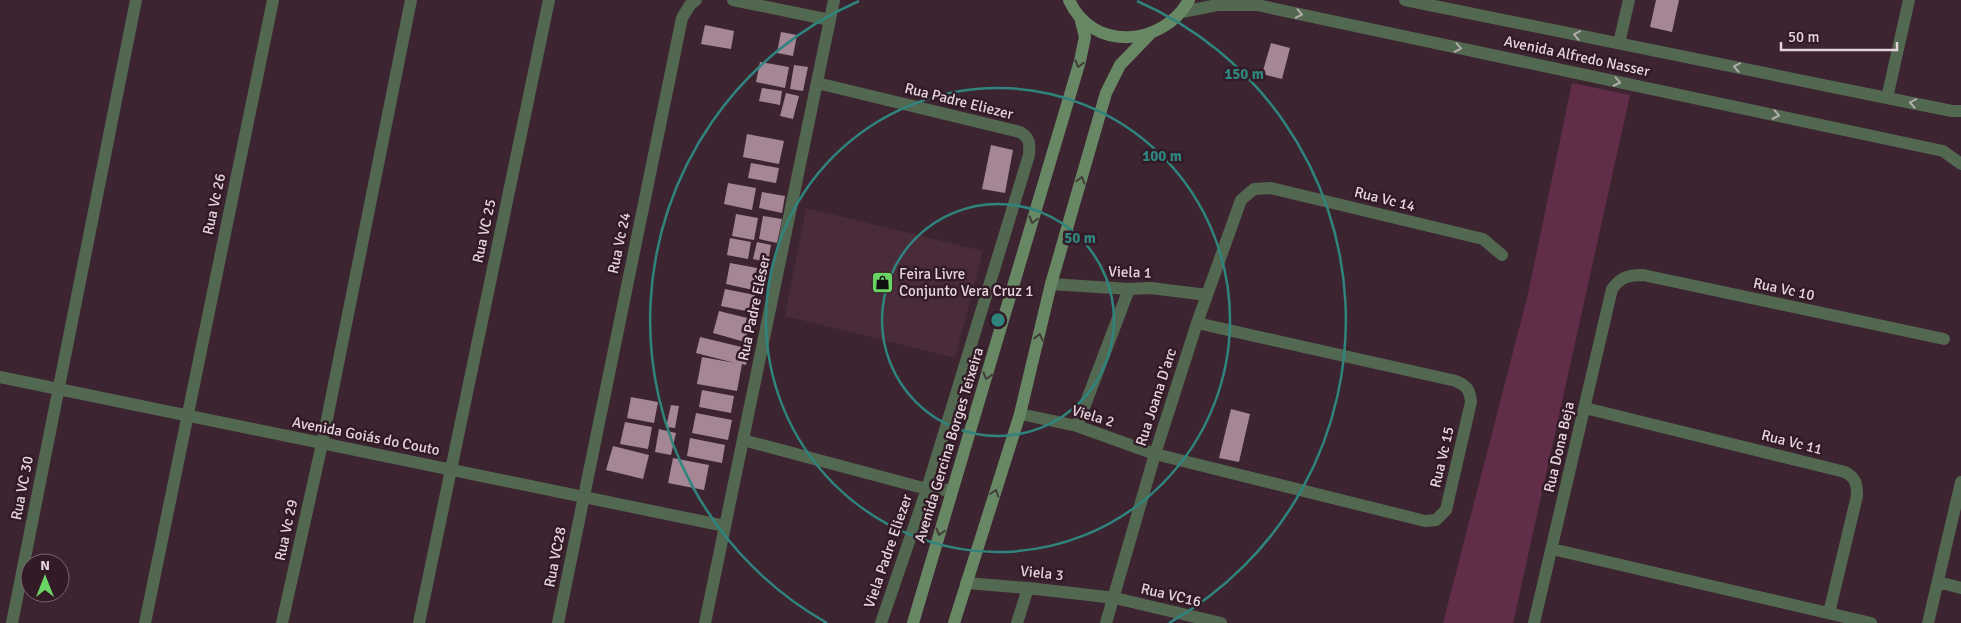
<svg xmlns="http://www.w3.org/2000/svg" width="1961" height="623" font-family="Signika,sans-serif">
	<style>
		.built { fill: #492b3a }
		.green { fill: #622d49 }
		.building { fill: #a48694 }
		.lines { fill: none; stroke-linecap: round; stroke-linejoin: round }
		.street { stroke: #536851; stroke-width: 12 }
		.secondary { stroke: #688865; stroke-width: 12 }
		.oneway { stroke: #b1aeab }
		.oneway2 { stroke: #423c39 }
		.ring { fill: none; stroke: #2f847e; stroke-width: 2.5 }
		.labels { text-anchor: middle; stroke-width: 5; stroke-linejoin: round; paint-order: stroke }
		.street-label { font-size: 15px; fill: #e4d4db; stroke: #321b26 }
		.poi-label { font-size: 15px; fill: #e4d4db; stroke: #321b26; text-anchor: start }
		.centre { fill: #2f847e; stroke: #321b26; stroke-width: 2.5 }
		.ring-label { font-size: 15px; text-anchor: middle; font-weight: bold; fill: #2f847e; stroke: #321b26; stroke-width: 5; stroke-linejoin: round; paint-order: stroke }
	</style>
	<rect width="100%" height="100%" fill="#3c2530"/>
	<path class="built" d="M806 208 983 251 955 358 785 316Z"/>
	<path class="green" d="M1572 83 1630 95 1513 623H1443L1528 294Z"/>
	<path class="building" d="M1656 0H1679L1672 32 1650 27Z
		M705 25 734 31 731 49 701 44Z
		M781 32 797 35 793 56 777 53Z
		M1271 43 1290 48 1282 79 1262 74Z
		M760 62 789 67 785 88 756 82Z
		M794 65 808 67 803 91 790 89Z
		M762 88 782 91 780 105 759 101Z
		M786 93 799 96 793 119 780 116Z
		M747 134 784 141 779 164 743 157Z
		M991 145 1013 150 1005 193 982 189Z
		M751 163 779 168 776 183 748 178Z
		M728 183 756 188 752 210 724 204Z
		M762 192 785 196 782 213 759 208Z
		M736 214 758 218 754 240 732 236Z
		M763 216 782 219 777 243 759 239Z
		M730 238 751 242 748 259 727 255Z
		M757 242 771 245 768 262 753 259Z
		M730 263 757 268 753 290 726 284Z
		M725 289 755 295 751 312 721 306Z
		M719 311 751 319 745 342 713 333Z
		M700 337 750 349 746 365 742 364 737 391 697 384 702 357 735 363 696 353Z
		M702 390 734 396 731 413 699 407Z
		M631 397 658 402 654 423 627 418Z
		M671 405 679 406 675 428 666 427Z
		M1231 409 1250 414 1239 462 1219 458Z
		M696 413 732 420 728 440 692 433Z
		M625 422 652 427 648 449 620 444Z
		M659 429 676 433 671 455 655 452Z
		M690 438 725 445 722 463 687 456Z
		M613 446 649 455 643 479 606 470Z
		M673 458 709 465 704 490 668 483Z"/>
	<g class="lines">
		<path class="street" d="M733 0 830 20
			M1405 0 1887 98 1952 111H1961
			M1182 12 1217 5H1257L1943 151 1961 164
			M1619 43 1629 0
			M817 83 1020 132C1030 138 1030 144 1029 155L927 489 881 623
			M1887 98 1909 0
			M1051 284 1129 289 1151 288 1207 295
			M0 377 725 526
			M1585 408 1845 472C1856 478 1857 484 1857 496L1829 613
			M1020 414 1077 426 1155 454 1425 521 1436 520 1446 510 1471 402C1470 390 1467 386 1456 381L1197 323
			M1077 426 1129 289
			M743 440 927 489 952 490
			M1552 549 1871 623
			M1938 582 1961 588
			M966 583 1028 588 1115 598 1221 623
			M12 623 136 0
			M145 623 273 0
			M282 623 322 444 411 0
			M419 623 549 0
			M558 623 682 18 690 5 696 0
			M705 623 834 0
			M1017 623 1028 588
			M1106 623 1155 454 1197 323 1241 200 1254 189 1271 188 1483 239 1502 255
			M1534 623 1612 289C1621 277 1628 275 1643 275L1944 339
			M1928 623 1961 482"/>
		<path class="secondary" d="M1069 0C1092 52 1163 47 1189 0
			M913 623 1080 61 1085 37 1080 17
			M954 623 1020 414 1051 284 1106 93 1120 65 1149 35"/>
	</g>
	<defs><path id="oneway-chevron" d="M-2-3.5L2.5 0L-2 3.5" fill="none" stroke-width="1.6" stroke-linecap="round" stroke-linejoin="round" transform="scale(1.25)"/></defs>
	<g class="oneway">
		<use href="#oneway-chevron" transform="translate(1299 14) rotate(12)"/>
		<use href="#oneway-chevron" transform="translate(1577 35) rotate(-169)"/>
		<use href="#oneway-chevron" transform="translate(1458 48) rotate(12)"/>
		<use href="#oneway-chevron" transform="translate(1737 67) rotate(-169)"/>
		<use href="#oneway-chevron" transform="translate(1617 82) rotate(12)"/>
		<use href="#oneway-chevron" transform="translate(1913 103) rotate(-169)"/>
		<use href="#oneway-chevron" transform="translate(1776 115) rotate(12)"/>
	</g>
	<g class="oneway2">
		<use href="#oneway-chevron" transform="translate(1079 64) rotate(105)"/>
		<use href="#oneway-chevron" transform="translate(1081 180) rotate(-74)"/>
		<use href="#oneway-chevron" transform="translate(1033 220) rotate(106)"/>
		<use href="#oneway-chevron" transform="translate(1039 337) rotate(-76)"/>
		<use href="#oneway-chevron" transform="translate(987 376) rotate(107)"/>
		<use href="#oneway-chevron" transform="translate(995 493) rotate(-72)"/>
		<use href="#oneway-chevron" transform="translate(940 532) rotate(106)"/>
	</g>
	<g class="ring">
		<circle cx="998" cy="320" r="116"/>
		<circle cx="998" cy="320" r="232"/>
		<path d="M827 623A348 348 0 0 1 859 1M1137 1A348 348 0 0 1 1169 623"/>
	</g>
	<defs>
		<symbol id="shop-square" viewBox="-11 -11 22 22"><rect x="-9" y="-9" width="18" height="18" rx="4" fill="#6ad363" stroke="#321b26"/><path d="M-5-2.5h2.3a2.7 3.5 0 0 1 5.4 0H5L5.5 6h-11ZM-1.5-2.5h3a1.5 2.3 0 0 0-3 0Z" fill="#111"/></symbol>
	</defs>
	<g fill-rule="evenodd">
		<use href="#shop-square" x="870" y="270" width="25" height="25"/>
	</g>
	<g class="labels">
		<g class="street-label">
			<text transform="translate(1577 56) rotate(12)" y="5">Avenida Alfredo Nasser</text>
			<text transform="translate(959 101) rotate(14)" y="5">Rua Padre Eliezer</text>
			<text transform="translate(1385 199) rotate(14)" y="5">Rua Vc 14</text>
			<text transform="translate(214 204) rotate(-78)" y="5">Rua Vc 26</text>
			<text transform="translate(484 231) rotate(-78)" y="5">Rua VC 25</text>
			<text transform="translate(619 243) rotate(-78)" y="5">Rua Vc 24</text>
			<text transform="translate(1130 272) rotate(2)" y="5">Viela 1</text>
			<text transform="translate(1784 289) rotate(12)" y="5">Rua Vc 10</text>
			<text transform="translate(754 308) rotate(-78)" y="5">Rua Padre Eléser</text>
			<text transform="translate(1156 397) rotate(-72)" y="5">Rua Joana D'arc</text>
			<text transform="translate(1093 416) rotate(17)" y="5">Viela 2</text>
			<text transform="translate(366 436) rotate(11)" y="5">Avenida Goiás do Couto</text>
			<text transform="translate(1792 442) rotate(14)" y="5">Rua Vc 11</text>
			<text transform="translate(949 445) rotate(-73)" y="5">Avenida Gercina Borges Teixeira</text>
			<text transform="translate(1559 447) rotate(-77)" y="5">Rua Dona Beja</text>
			<text transform="translate(1442 457) rotate(-77)" y="5">Rua Vc 15</text>
			<text transform="translate(22 488) rotate(-79)" y="5">Rua VC 30</text>
			<text transform="translate(286 530) rotate(-78)" y="5">Rua Vc 29</text>
			<text transform="translate(888 551) rotate(-71)" y="5">Viela Padre Eliezer</text>
			<text transform="translate(555 557) rotate(-79)" y="5">Rua VC28</text>
			<text transform="translate(1042 573) rotate(6)" y="5">Viela 3</text>
			<text transform="translate(1171 595) rotate(13)" y="5">Rua VC16</text>
		</g>
		<g class="poi-label">
			<text x="899" y="279">Feira Livre<tspan x="899" dy="17">Conjunto Vera Cruz 1</tspan></text>
		</g>
	</g>
	<circle cx="998" cy="320" r="8" class="centre"/>
	<g class="ring-label">
		<text x="1244" y="79">150 m</text>
		<text x="1162" y="161">100 m</text>
		<text x="1080" y="243">50 m</text>
	</g>
	<g transform="translate(45 578)"><circle r="24" fill="#321b26" stroke="#79656e"/>
	<path d="M0-4L9 19L0 12L-9 19Z" fill="#6ad363"/>
	<text y="-8" font-size="14" font-weight="bold" text-anchor="middle" fill="#e4d4db">N</text>
	</g>
	<path d="M1781 42v8h116v-8" fill="none" stroke="#e4d4db" stroke-width="2.5"/>
	<text x="1788" y="42" font-size="15" fill="#e4d4db" stroke="#321b26" stroke-width="4" paint-order="stroke">50 m</text>
</svg>
